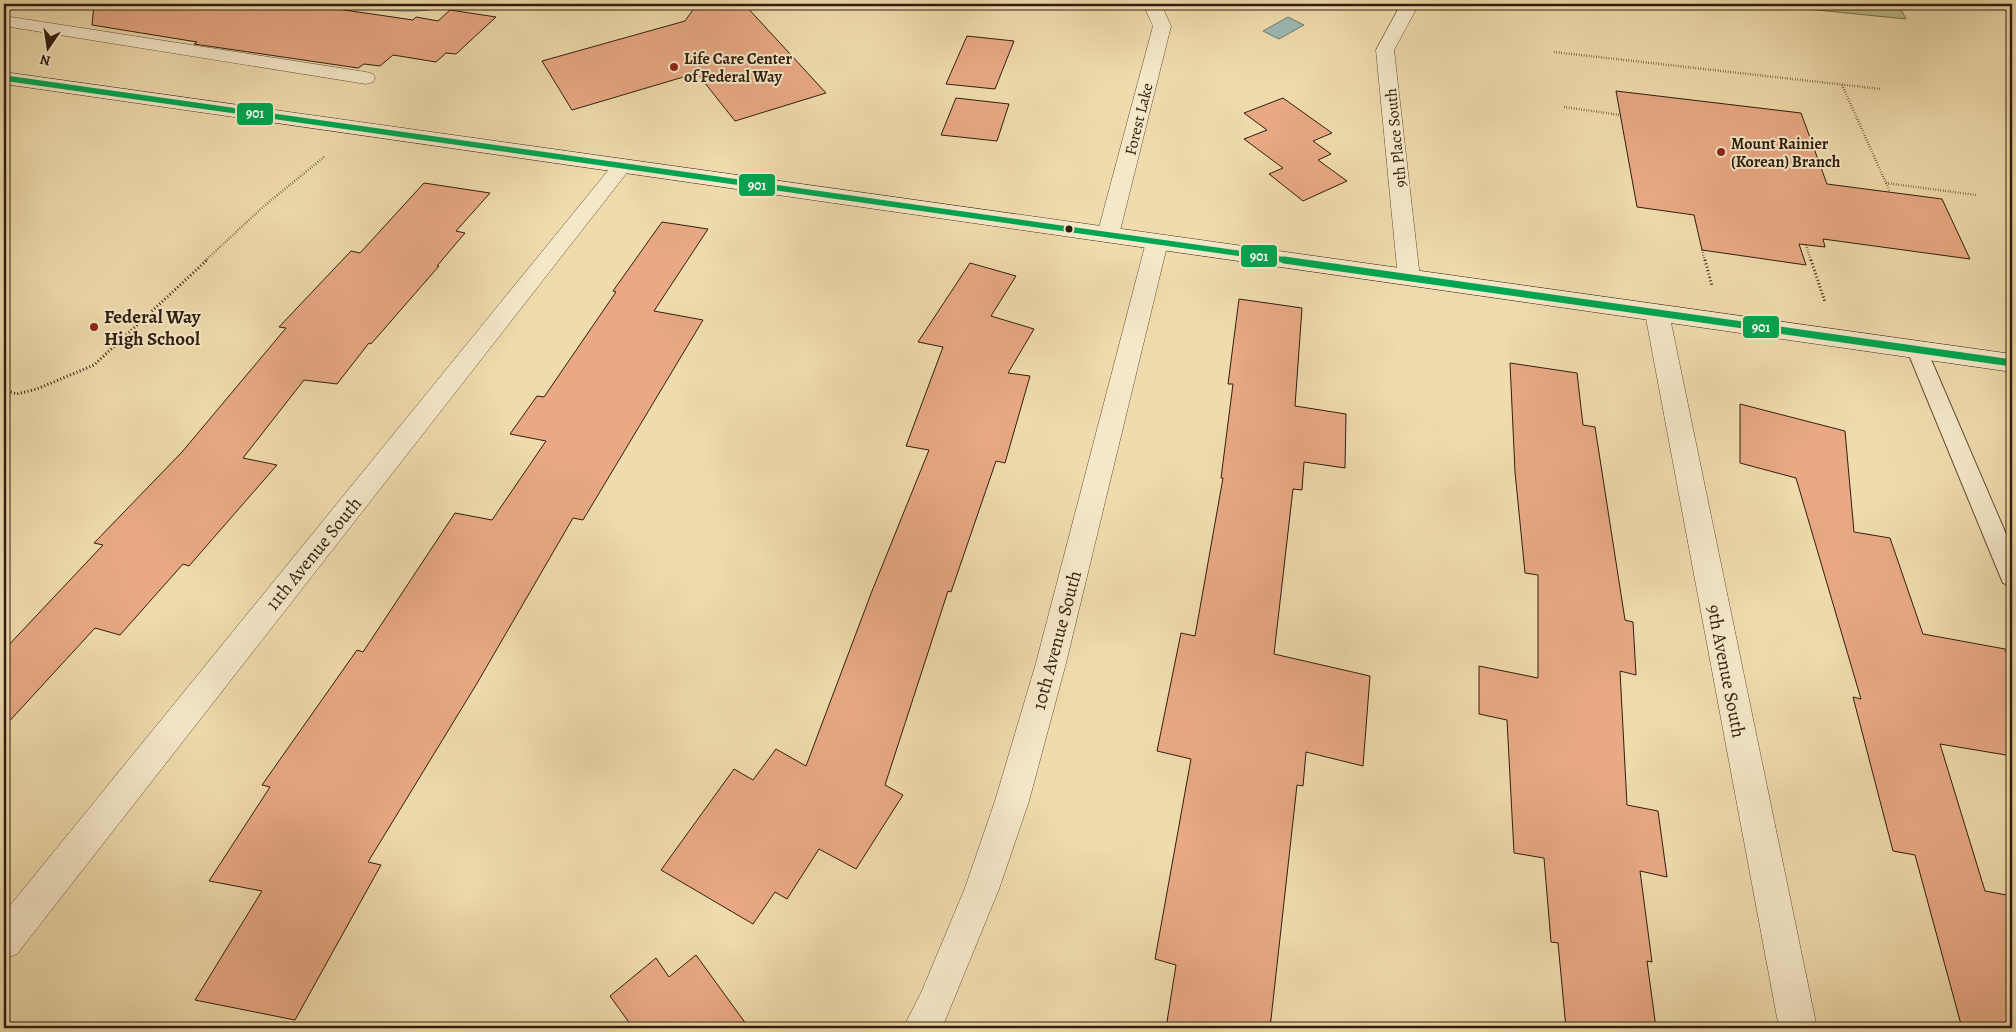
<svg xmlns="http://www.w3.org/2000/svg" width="2016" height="1032" font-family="Alegreya,serif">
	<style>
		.green { fill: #bcbf87; stroke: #766e4a }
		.water { fill: #9cb9b3; stroke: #717b71 }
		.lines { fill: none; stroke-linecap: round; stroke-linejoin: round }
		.shore { stroke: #666c60; stroke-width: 1 }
		.building { fill: #e8a984; stroke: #301e0e }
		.lane-casing { stroke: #604d36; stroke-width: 2 }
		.street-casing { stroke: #604d36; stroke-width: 1 }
		.secondary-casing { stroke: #301e0e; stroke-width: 1 }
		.path-far1 { stroke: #301e0e; stroke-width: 2.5; stroke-dasharray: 0.5 2; stroke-linecap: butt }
		.path { stroke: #301e0e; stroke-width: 3; stroke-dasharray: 1 2.5; stroke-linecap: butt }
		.lane { fill: #f5e8c9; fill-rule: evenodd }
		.street { fill: #f5e8c9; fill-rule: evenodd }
		.secondary { fill: #f5e8c9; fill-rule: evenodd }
		.bus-1-far1-casing { stroke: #f5e8c9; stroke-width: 8 }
		.bus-1-casing { stroke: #f5e8c9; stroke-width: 11 }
		.bus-1-far1 { stroke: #00a651; stroke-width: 5.5 }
		.bus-1 { stroke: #00a651; stroke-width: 7 }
		.poi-dot { fill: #8f2418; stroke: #f5e8c9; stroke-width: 2 }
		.bus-dot { fill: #301e0e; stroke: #f5e8c9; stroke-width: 2 }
		.labels { text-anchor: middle; stroke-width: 4; stroke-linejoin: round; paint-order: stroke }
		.far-poi-label { font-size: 16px; font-weight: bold; fill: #301e0e; stroke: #f5e8c9; text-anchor: start }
		.far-street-label { font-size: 16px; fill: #301e0e; stroke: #f5e8c9 }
		.poi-label { font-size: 19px; font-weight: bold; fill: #301e0e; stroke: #f5e8c9; text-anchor: start }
		.street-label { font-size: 19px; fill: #301e0e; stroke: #f5e8c9 }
		.line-badge { stroke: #f5e8c9; stroke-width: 2 }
		.badge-label { font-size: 14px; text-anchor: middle; font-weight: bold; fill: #fff }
	</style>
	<rect width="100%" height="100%" fill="#efdbac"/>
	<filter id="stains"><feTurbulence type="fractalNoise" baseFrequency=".004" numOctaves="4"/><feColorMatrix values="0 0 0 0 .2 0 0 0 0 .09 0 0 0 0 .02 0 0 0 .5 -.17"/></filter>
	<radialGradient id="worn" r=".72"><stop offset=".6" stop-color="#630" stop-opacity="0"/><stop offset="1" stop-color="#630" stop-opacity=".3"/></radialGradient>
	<path class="green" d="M1758 4H1898L1906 19Z"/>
	<path class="water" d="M322 4H446C430 19 347 6 322 4Z
		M1288 17 1304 25 1279 39 1263 31Z"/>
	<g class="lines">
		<path class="shore" d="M367 4 412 6 431 4"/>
	</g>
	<path class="building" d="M94 4H303L413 20 416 17 438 21 450 10 496 17 456 54 446 53 436 62 393 55 380 66 364 64 358 68 194 44 197 42 92 25Z
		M697 4H744L826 93 735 121 697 73 572 110 542 61 685 21Z
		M967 36 1014 41 995 89 946 84Z
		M1616 91 1801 113 1827 184 1942 199 1970 259 1823 239 1825 247 1799 244 1806 265 1702 250 1694 215 1637 207Z
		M956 98 1009 104 997 141 941 135Z
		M1283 98 1332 133 1313 141 1331 154 1318 160 1347 181 1303 201 1269 174 1283 168 1244 139 1267 130 1244 113Z
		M424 183 490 193 456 231 465 233 437 266H439L371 344 369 343 337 384 304 380 243 458 277 465 189 566 183 564 120 635 95 628 4 727V650L103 545 94 543 182 452 286 328 279 327 351 251 360 253Z
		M662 222 708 229 654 311 703 320 583 520 573 518 476 685 368 862 381 865 295 1020 195 1000 262 891 209 881 270 787 262 785 357 650 363 652 455 513 492 520 546 441 510 434 537 396 544 397 616 292 613 291Z
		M970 263 1016 276 991 316 1034 329 1008 373 1030 376 1005 463 996 461 951 592 948 591 885 785 903 795 856 869 819 849 787 899 775 892 753 924 661 870 734 769 753 780 776 749 806 766 872 591 929 450 906 446 943 347 918 342Z
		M1239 299 1302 308 1295 406 1346 414 1345 468 1304 462 1302 490 1293 489 1274 654 1370 676 1363 766 1306 752 1303 786 1297 785 1270 1028H1166L1176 965 1155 959 1191 759 1157 751 1181 633 1195 636 1223 478H1221L1233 384H1228Z
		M1510 363 1577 373 1583 425 1595 427 1625 620 1633 622 1636 675 1620 671 1627 805 1658 811 1667 877 1640 871 1652 962 1647 961 1656 1028H1566L1558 943 1551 942 1544 858 1514 853 1507 720 1479 714V666L1538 678V575L1525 573 1515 472Z
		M1740 404 1845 431 1854 532 1890 538 1923 634 2005 649 2012 668V756L1940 744 1985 891 2012 896V1028H1962L1915 855 1893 851 1853 697 1861 699 1796 478 1740 463Z
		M696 955 749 1028H633L610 996 656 958 669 977Z"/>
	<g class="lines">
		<defs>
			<path id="lane" d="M1917 343 1924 345 1927 350 2012 548V586L2003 583 2000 576 1907 350 1910 345Z"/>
			<path id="street" d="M1143 4H1161L1171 26 1119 235 1116 240 1108 242 1100 240 1097 235 1153 26Z
				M1401 4H1419L1394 50 1420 278 1417 283 1409 285 1401 283 1398 278 1376 50Z
				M4 16 366 72 373 74 375 78 373 82 366 84 4 26Z
				M622 160 629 162 632 166 629 170 17 954 4 959V913L615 162Z
				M1157 235 1165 237 1168 242 1066 663 1029 801 999 889 942 1028H903L921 993 965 888 995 801 1036 663 1146 242 1149 237Z
				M1657 305 1665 307 1669 313 1817 1028H1779L1645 313 1649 307Z"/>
			<path id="secondary" d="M4 72 2012 354V372L4 84Z"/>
		</defs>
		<use href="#lane" class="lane-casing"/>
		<use href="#street" class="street-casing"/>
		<use href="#secondary" class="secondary-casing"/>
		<path class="path-far1" d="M1554 52 1881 89
			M1842 85 1890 192
			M1564 107 1620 115
			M1886 183 1976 195
			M1806 245 1811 261
			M1702 250 1705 261
			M205 261 264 206 324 157"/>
		<path class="path" d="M1705 260 1712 286
			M1811 260 1825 302
			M4 390 17 394 37 389 94 365 207 260"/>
		<use href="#lane" class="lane"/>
		<use href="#street" class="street"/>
		<use href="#secondary" class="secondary"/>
		<defs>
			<path id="bus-1-far1" d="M4 78 1293 261"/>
			<path id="bus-1" d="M1284 260 2012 363"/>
		</defs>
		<use href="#bus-1-far1" class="bus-1-far1-casing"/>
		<use href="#bus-1" class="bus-1-casing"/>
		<use href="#bus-1-far1" class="bus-1-far1"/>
		<use href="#bus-1" class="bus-1"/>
	</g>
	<g class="poi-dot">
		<circle cx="674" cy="67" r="5"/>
		<circle cx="1721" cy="152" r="5"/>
		<circle cx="94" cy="327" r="5"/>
	</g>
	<circle class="bus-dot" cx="1069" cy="229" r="4.5"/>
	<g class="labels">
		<g class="far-poi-label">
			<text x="684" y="64">Life Care Center<tspan x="684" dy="18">of Federal Way</tspan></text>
			<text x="1731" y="149">Mount Rainier<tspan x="1731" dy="18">(Korean) Branch</tspan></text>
		</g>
		<g class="far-street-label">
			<text transform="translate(1138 119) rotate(-76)" y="6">Forest Lake</text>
			<text transform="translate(1395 138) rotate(-96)" y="6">9th Place South</text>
		</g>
		<g class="poi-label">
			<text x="104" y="323">Federal Way<tspan x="104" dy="22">High School</tspan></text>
		</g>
		<g class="street-label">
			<text transform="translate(313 553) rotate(-51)" y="7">11th Avenue South</text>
			<text transform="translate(1056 640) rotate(-75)" y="7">10th Avenue South</text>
			<text transform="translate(1727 671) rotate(79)" y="7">9th Avenue South</text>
		</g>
	</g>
	<g class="line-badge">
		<rect x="236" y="102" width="38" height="24" rx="5" fill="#00a651"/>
		<rect x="738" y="173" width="38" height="24" rx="5" fill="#00a651"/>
		<rect x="1240" y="244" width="38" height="24" rx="5" fill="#00a651"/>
		<rect x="1742" y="315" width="38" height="24" rx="5" fill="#00a651"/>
	</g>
	<g class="badge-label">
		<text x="255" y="118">901</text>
		<text x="757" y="190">901</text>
		<text x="1259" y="261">901</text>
		<text x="1761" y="332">901</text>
	</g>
	<rect width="2016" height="1032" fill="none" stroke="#efdbac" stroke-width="20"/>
	<rect x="5" y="5" width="2006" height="1022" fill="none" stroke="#301e0e" stroke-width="2.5"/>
	<rect x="10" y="10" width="1996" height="1012" fill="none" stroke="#301e0e"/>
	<g transform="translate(48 48) rotate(193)" stroke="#f5e8c9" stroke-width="4" paint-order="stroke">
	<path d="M0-4L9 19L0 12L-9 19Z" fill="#301e0e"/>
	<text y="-8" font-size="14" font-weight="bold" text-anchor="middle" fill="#301e0e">N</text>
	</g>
	<rect width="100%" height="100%" filter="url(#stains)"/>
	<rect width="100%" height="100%" fill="url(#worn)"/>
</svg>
